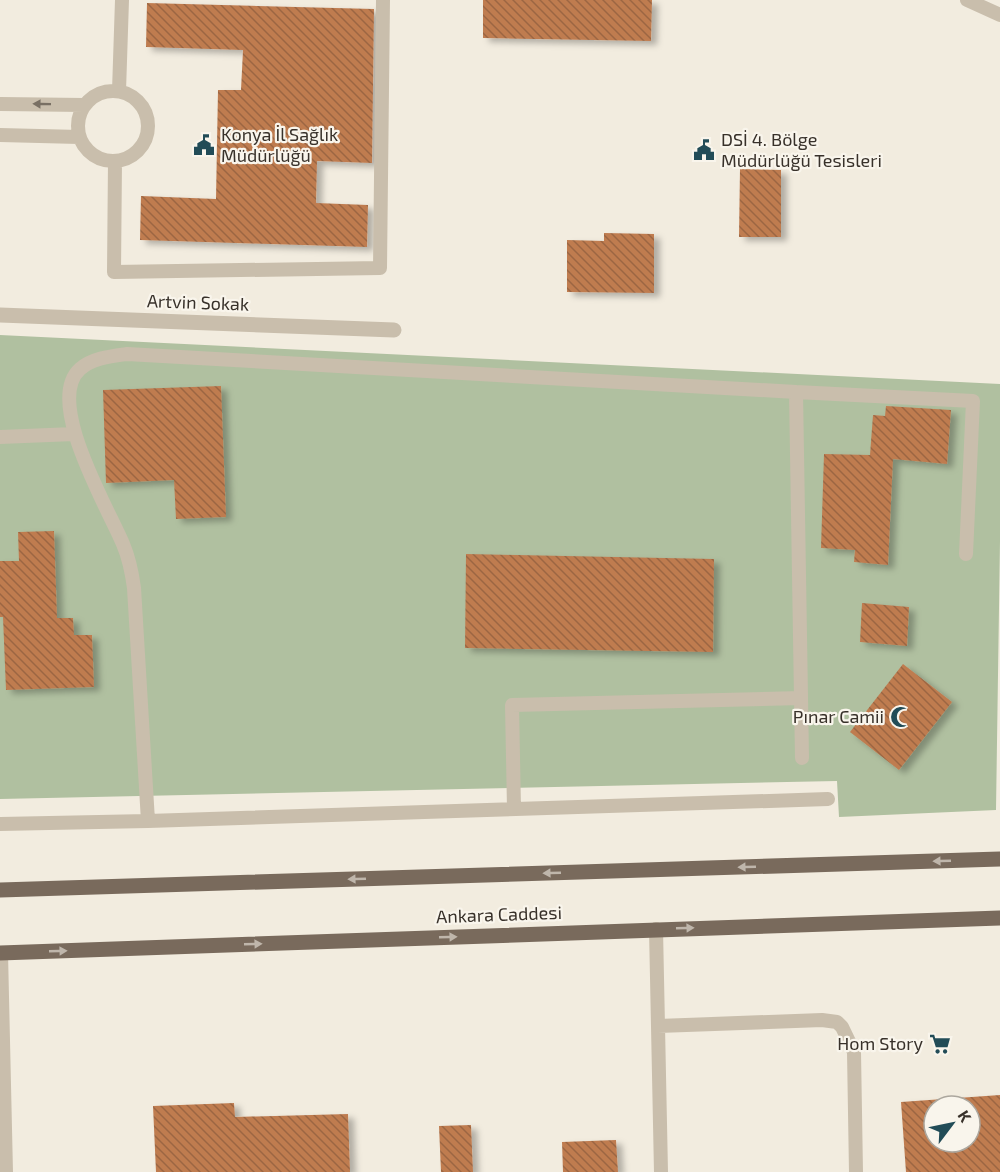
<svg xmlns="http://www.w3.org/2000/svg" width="1000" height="1172" font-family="'Exo 2',sans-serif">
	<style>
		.grass { fill: #b0c0a0 }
		.building { fill: url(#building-back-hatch); fill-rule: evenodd; filter: url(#shadow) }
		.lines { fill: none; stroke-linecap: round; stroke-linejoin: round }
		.lane { stroke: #c9beac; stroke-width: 14 }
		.street { stroke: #c9beac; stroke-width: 15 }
		.primary { stroke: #796a5c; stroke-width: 15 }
		.oneway { fill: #797064 }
		.oneway2 { fill: #bfb6ab }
		.labels { text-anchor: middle; stroke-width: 4.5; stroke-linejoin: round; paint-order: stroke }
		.poi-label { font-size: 18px; fill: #38312a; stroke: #f9f5ec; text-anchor: start }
		.street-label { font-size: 18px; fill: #38312a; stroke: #f9f5ec }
	</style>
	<defs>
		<pattern id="building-back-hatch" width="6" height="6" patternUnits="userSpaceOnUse" patternTransform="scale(1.5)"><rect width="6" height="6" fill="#bf7c50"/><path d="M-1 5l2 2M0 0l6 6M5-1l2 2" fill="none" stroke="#9c6643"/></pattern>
		<filter id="shadow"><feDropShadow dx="6" dy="4" stdDeviation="3" flood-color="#0004"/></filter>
	</defs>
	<rect width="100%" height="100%" fill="#f2ecdf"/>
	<path class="grass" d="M0 335 1000 384V541L996 810 839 817 837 781 0 799Z"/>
	<path class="building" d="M483 0H652L651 41 483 38Z
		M147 3 374 9 372 163 317 161 316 203 368 205 367 247 140 240 141 196 216 199 218 90H241L243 50 146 47Z
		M740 169 781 170V237H739Z
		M604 233 654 234V293L567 292V240L604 241Z
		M221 386 226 517 176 519 174 480 106 483 103 390Z
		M886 406 951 410 947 464 893 459 888 565 854 562 855 550 821 548 824 454 870 455 873 415 885 416Z
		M54 531 57 618H73L74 635H92L94 687 6 690 3 617H0V561H19L18 532Z
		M466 554 714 559 713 652 465 648Z
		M862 603 909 607 907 646 860 642Z
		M903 664 952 702 899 770 850 732Z
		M1000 1095V1172H906L901 1102ZM934 1106H970V1142H934Z
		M234 1103 235 1117 348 1114 350 1172H156L153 1106Z
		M471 1125 473 1172H441L439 1126Z
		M616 1140 618 1172H563L562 1142Z"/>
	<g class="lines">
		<path class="lane" d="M967 0 1000 15
			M78 126a35 35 0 1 1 70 0a35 35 0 1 1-70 0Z
			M119 91 122 0
			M0 104 84 105
			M0 135 79 137
			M115 161 114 272 380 268 383 0
			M0 437 74 434
			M802 758 796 392 973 401 966 554
			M514 809 512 705 801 698
			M148 821 134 588C132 573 129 558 123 544 108 508 44 401 80 369 92 358 112 356 127 354L796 392
			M0 824 148 821 828 799
			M656 929 661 1172
			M1 953 6 1172
			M658 1026 822 1020 837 1022 842 1027 854 1052 856 1172"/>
		<path class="street" d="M0 315 394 330"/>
		<path class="primary" d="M0 890 1000 859
			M0 953 1000 918"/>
	</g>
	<defs><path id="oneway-solid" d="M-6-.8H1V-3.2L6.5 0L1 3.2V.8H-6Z" transform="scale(1.5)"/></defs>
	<use class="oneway" href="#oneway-solid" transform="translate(42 104) rotate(-179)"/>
	<g class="oneway2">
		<use href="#oneway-solid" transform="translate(942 861) rotate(178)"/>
		<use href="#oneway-solid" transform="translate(747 867) rotate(178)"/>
		<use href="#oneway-solid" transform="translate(552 873) rotate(178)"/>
		<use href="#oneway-solid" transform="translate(357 879) rotate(178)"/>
		<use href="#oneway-solid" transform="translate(685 928) rotate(-2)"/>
		<use href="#oneway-solid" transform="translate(448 937) rotate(-2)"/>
		<use href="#oneway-solid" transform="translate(253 944) rotate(-2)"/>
		<use href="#oneway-solid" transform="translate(58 951) rotate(-2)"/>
	</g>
	<defs>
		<symbol id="civic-bare" viewBox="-9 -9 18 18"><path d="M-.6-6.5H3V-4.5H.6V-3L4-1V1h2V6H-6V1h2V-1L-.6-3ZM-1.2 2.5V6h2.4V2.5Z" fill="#224c57" stroke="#f9f5ec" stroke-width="2.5" paint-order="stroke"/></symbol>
		<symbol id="mosque-bare" viewBox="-9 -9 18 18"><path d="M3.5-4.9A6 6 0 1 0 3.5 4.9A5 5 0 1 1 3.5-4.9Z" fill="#224c57" stroke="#f9f5ec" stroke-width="2.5" paint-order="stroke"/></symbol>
		<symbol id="supermarket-bare" viewBox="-9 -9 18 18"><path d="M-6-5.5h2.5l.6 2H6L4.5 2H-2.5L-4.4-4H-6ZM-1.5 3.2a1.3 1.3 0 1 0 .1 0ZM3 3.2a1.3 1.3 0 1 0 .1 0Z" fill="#224c57" stroke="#f9f5ec" stroke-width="2.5" paint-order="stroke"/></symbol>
	</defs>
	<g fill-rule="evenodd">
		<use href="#civic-bare" x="189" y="130" width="30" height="30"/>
		<use href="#civic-bare" x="689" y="135" width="30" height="30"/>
		<use href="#mosque-bare" x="886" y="702" width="30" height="30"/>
		<use href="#supermarket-bare" x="925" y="1029" width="30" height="30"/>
	</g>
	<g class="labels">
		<g class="poi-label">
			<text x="221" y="141">Konya İl Sağlık<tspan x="221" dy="21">Müdürlüğü</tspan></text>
			<text x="721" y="146">DSİ 4. Bölge<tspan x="721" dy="21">Müdürlüğü Tesisleri</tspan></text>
			<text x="884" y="723" text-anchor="end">Pınar Camii</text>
			<text x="923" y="1050" text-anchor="end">Hom Story</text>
		</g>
		<g class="street-label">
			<text transform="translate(198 303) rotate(2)" y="6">Artvin Sokak</text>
			<text transform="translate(499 915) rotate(-2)" y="6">Ankara Caddesi</text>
		</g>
	</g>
	<g transform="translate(952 1124) rotate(58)"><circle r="28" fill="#f9f5ec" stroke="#aca79e" stroke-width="1.5"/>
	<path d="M0-4.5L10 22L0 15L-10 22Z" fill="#224c57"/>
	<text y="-9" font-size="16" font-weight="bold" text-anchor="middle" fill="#38312a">K</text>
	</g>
</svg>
